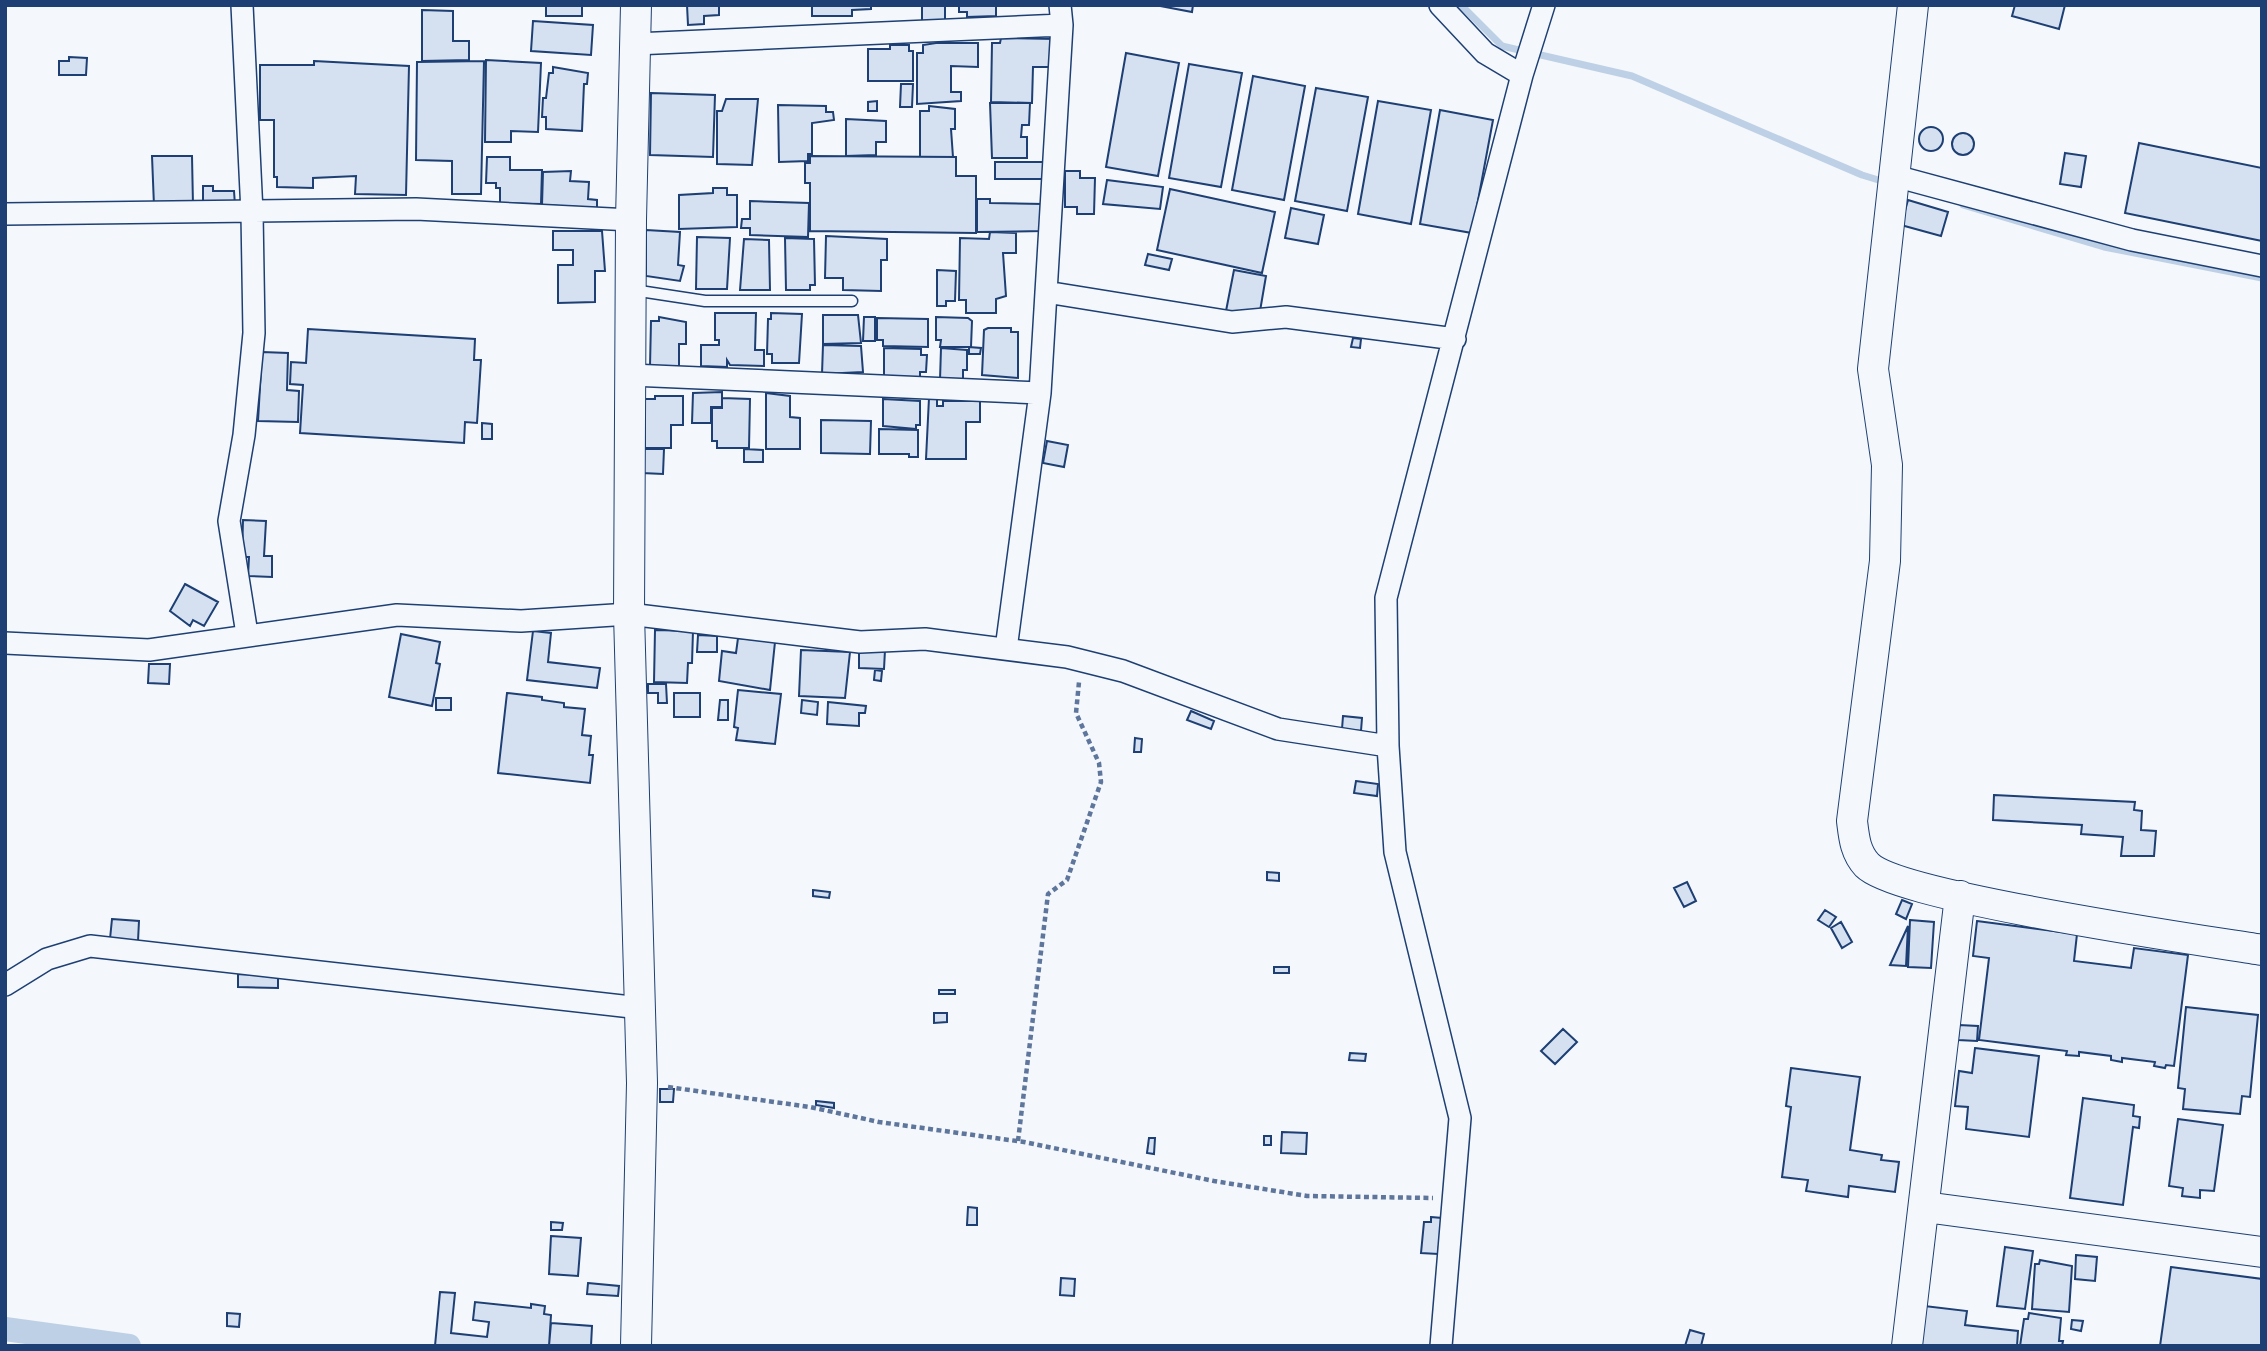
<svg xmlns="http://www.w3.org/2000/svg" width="2267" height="1351" font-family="Signika,sans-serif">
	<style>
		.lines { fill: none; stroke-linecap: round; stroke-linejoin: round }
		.stream { stroke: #bed0e5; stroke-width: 7 }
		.canal { stroke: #bed0e5; stroke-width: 24 }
		.building { fill: #d5e0f0; stroke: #1d3f73; stroke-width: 2 }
		.lane-casing { stroke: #1d3f73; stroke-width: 13 }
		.street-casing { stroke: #1d3f73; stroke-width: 24 }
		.secondary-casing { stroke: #1d3f73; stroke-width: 32 }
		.path { stroke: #5e769c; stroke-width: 4.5; stroke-dasharray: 5 3.5; stroke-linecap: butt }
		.lane { stroke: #f4f7fb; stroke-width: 10 }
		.street { stroke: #f4f7fb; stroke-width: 21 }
		.secondary { stroke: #f4f7fb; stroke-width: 30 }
	</style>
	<rect width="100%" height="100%" fill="#f4f7fb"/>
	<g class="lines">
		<path class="stream" d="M1461 5 1502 46 1632 76 1862 175 1885 182
			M1963 205 2104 247 2262 278"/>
		<path class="canal" d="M5 1329 129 1346"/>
	</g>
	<path class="building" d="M546 5H582V16H546Z
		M687 5H719V15L704 16V24L688 25Z
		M812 5H871V9L852 10V16H812Z
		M922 5H945V21H922Z
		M959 5H1001V6H996V16L967 17V12H959Z
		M1155 5H1193L1192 12Z
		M2015 5H2065L2059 29 2012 16Z
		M422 10 453 11V41H469V60L422 61Z
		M533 21 593 25 591 55 531 51Z
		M1001 38 1056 39V67H1033L1032 103 991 102 992 43H1000Z
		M936 43H978V67L951 66V92H961V101L917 104V53H923V45Z
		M890 45H909V51H913V81H868V49H890Z
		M1126 53 1179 63 1158 176 1106 167Z
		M69 57 87 58 86 75H59V61H69Z
		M486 60 541 63 538 132 511 131V142H485Z
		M314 61 409 66 406 195 355 194 356 176 313 178V188L277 187V177H274V120H260V65H314Z
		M484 61 481 194H452V161L416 160 417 62Z
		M1189 64 1242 73 1221 187 1169 178Z
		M553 67 588 73 587 84H584L582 131 546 129V117H542L543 98H546L549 73H553Z
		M1253 76 1305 86 1284 200 1232 190Z
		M901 84H913L912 107H900Z
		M1316 88 1368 97 1347 211 1295 201Z
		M651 93 715 95 713 157 650 155Z
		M726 99H758L752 165 717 164V111H722Z
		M877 101V111H868V102Z
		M1378 101 1431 110 1411 224 1358 214Z
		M990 103H1030L1029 125H1022L1021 137H1027V158H992Z
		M778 105 826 106V112H833L834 120 812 123V154H808V161L779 162Z
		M929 106 955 109V129H951L953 157H920V111H929Z
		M1440 110 1493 120 1472 233 1420 224Z
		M846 119 886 121V142H876V155L846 156Z
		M1919 139a12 12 0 1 1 24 0a12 12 0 1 1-24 0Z
		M1952 144a11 11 0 1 1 22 0a11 11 0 1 1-22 0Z
		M2139 143 2262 168V241L2125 213Z
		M2065 153 2086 156 2081 187 2060 184Z
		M152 156H192L193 205 154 206Z
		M810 156 956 157V176H976V233L810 231V183H805V163H810Z
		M487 157H510V170H542L541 204 500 203V188H496V183H486Z
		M995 162H1043V179H995Z
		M571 171 570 181 589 182 588 199 597 200V208L542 205 543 172Z
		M1065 171H1080V178H1095L1094 214H1077V207H1065Z
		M1107 180 1163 187 1160 209 1103 204Z
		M203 186H213V191H234L235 205 203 207Z
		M713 188H727V195H737V227L679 229V195L713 193Z
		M1170 189 1275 212 1262 273 1157 250Z
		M977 199H990V203L1043 204V231L977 232Z
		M1908 200 1948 212 1941 236 1901 225Z
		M750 201 809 203 808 237 750 235V228H741L742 219H750Z
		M1291 208 1324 215 1318 244 1285 238Z
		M646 230 680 232 678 265 684 266 680 281 646 276Z
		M553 231H602L605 271H595V302L558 303V265H573V250H553Z
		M990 232 1016 233V253H1003L1006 296 996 299V313H966V300H959L960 238 989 239Z
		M826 236 887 239V260H881V291L843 290V278H825Z
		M697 237 730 238 727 289H696Z
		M785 238 814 239 815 285H810V290H786Z
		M744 239 769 240 770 290H740Z
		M1148 254 1172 259 1169 270 1145 265Z
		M937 270 956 271 955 301H946V306H937Z
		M1234 270 1266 276 1259 317 1226 311Z
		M715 313H756L755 350H764V366L730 365 727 360V367L701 366V345H719V340H715Z
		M771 313 802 314 799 363H772V354H767L768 319H771Z
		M823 315H858L861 343 823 344Z
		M659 317 686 322V344H679V366H650L651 321H659Z
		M864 317H875V341H863Z
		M936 317 968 318 972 321 971 347H940L941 340H936Z
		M877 318 928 319V347L883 346V340H877Z
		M988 328H1011V332H1018V378L982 375 984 330Z
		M308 329 475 339 474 360H481L477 423 465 422 464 443 300 433 303 385 290 384 291 362 306 363Z
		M1353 338 1361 339 1360 348 1351 347Z
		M823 345 861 346 863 372 822 374Z
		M969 347 981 348 980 354H969Z
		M884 348 921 349V355H927L926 372H920V377H884Z
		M941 348 967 350V370H963V380H940Z
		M262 352 288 353 287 390 299 391 298 422 258 421Z
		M722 392V407H711V423H692L693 393Z
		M766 393 790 396V417L800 418V449H766Z
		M655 396H683V425H671V448H645V399H655Z
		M722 398 750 399 749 448H717V441H712V408H722Z
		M929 398H937V406H943V401H980V422H966V459H926Z
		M883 399 920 401V425H916V429L883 426Z
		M821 420 871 421 870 454 821 453Z
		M482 423 492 424V439H482Z
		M879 429 918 430V457H909V454H879Z
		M1047 441 1068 445 1064 467 1043 463Z
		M642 449H664L663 474 642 473Z
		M744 449 763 450V462H744Z
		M243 520 266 521 264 556H272V577L248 576 249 557H242Z
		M185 584 218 602 204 626 193 620 190 626 170 611Z
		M655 630 693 631 692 663H688L687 683 654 682Z
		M533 631 551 633 548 662 600 668 597 688 527 680Z
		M401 634 440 642 436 663 440 664 432 706 389 697Z
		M698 635 717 636V652H697Z
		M738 638 775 642 770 690 719 681 722 651 736 653Z
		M859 649 885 650 884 669 859 668Z
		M801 650 850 652 845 698 799 696Z
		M149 664H170L169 684 148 683Z
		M875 670 882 671 881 681 874 680Z
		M648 684H666L667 703H658V693H648Z
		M738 690 781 694 775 744 736 740 738 728 734 727Z
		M507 693 542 697V700L564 703V707L585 709 582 735 591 736 589 755H593L590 783 498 773Z
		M674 693H700V717H674Z
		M436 698H451V710H436Z
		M720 700H728V720H718Z
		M802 700 818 702 817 715 801 713Z
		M828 702 866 706 865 713H859V726L827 724Z
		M1191 711 1214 721 1211 729 1187 720Z
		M1343 716 1362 718 1361 731 1342 729Z
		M1135 738 1142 739 1141 752H1134Z
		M1356 781 1378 784 1377 796 1354 793Z
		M1994 795 2135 802 2134 810 2142 811 2141 830 2156 831 2154 856H2121L2123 837 2081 834 2082 825 1993 820Z
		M1267 872 1279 873V881L1267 880Z
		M1687 882 1696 901 1684 907 1674 888Z
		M813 890 830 892 829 898 813 896Z
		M1902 900 1912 904 1906 919 1896 914Z
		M1825 910 1836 917 1829 927 1818 920Z
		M112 919 139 921 138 941 110 939Z
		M1910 920 1934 922 1931 968 1908 967Z
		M1977 921 2077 934 2074 961 2131 968 2134 948 2188 955 2174 1066 2166 1065 2165 1068 2154 1066 2155 1062 2122 1058V1062L2111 1060V1056L2079 1052V1056L2066 1055 2067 1051 1979 1040 1989 958 1973 956Z
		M1841 922 1852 942 1842 948 1831 928Z
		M1908 926 1906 966 1890 965Z
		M1274 967H1289V973H1274Z
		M238 974 278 975V988L238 987Z
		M939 990H955V994H939Z
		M2186 1007 2258 1015 2250 1097 2242 1096 2240 1114 2183 1109 2185 1089 2178 1088Z
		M934 1013H947V1022L934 1023Z
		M1959 1025 1978 1026 1977 1041 1958 1040Z
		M1563 1029 1577 1042 1555 1064 1541 1051Z
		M1975 1048 2039 1056 2029 1137 1966 1129 1968 1107 1955 1106 1959 1071 1972 1073Z
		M1350 1053 1366 1054 1365 1061 1349 1060Z
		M1791 1068 1860 1077 1850 1150 1882 1155 1881 1160 1899 1162 1895 1192 1849 1186 1848 1197 1806 1191 1808 1180 1782 1177 1791 1107 1786 1106Z
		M660 1089H674L673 1102H660Z
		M2083 1098 2134 1105 2133 1116 2140 1117 2139 1128 2133 1127 2123 1205 2070 1198Z
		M816 1101 834 1103V1108L816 1105Z
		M2178 1119 2223 1125 2214 1191 2200 1190V1198L2182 1196 2183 1188 2169 1186Z
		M1282 1132 1307 1133 1306 1154 1281 1153Z
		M1264 1136H1271V1145H1264Z
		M1149 1138H1155L1154 1154 1147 1153Z
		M968 1207 977 1208V1225H967Z
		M1431 1217 1442 1218 1438 1254 1421 1253 1424 1222H1431Z
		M551 1222 563 1223 562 1230H551Z
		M551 1236 581 1238 578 1276 549 1274Z
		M2005 1247 2033 1251 2025 1309 1997 1306Z
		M2076 1255 2097 1257 2095 1281 2075 1279Z
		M2040 1260 2072 1266 2069 1312 2032 1309 2035 1264H2039Z
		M2171 1267 2262 1279V1346H2160Z
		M1061 1278 1075 1279 1074 1296 1060 1295Z
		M588 1283 619 1286 618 1296 587 1294Z
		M440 1292 455 1293 451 1333 487 1337 489 1322 473 1320 475 1302 531 1308V1304L545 1306 544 1314 551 1315 549 1346H435Z
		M1916 1305 1967 1311 1965 1325 2018 1331 2017 1346H1911Z
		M227 1313 240 1314 239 1327 227 1326Z
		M2029 1313 2061 1318 2059 1341H2063L2062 1346H2020L2024 1319H2028Z
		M2072 1320 2083 1321 2081 1331 2071 1329Z
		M551 1323 592 1326 591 1346H549Z
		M1690 1330 1704 1334 1701 1346H1685Z"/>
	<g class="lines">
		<defs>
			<path id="lane" d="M633 290 705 301H852"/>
			<path id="street" d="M242 5 252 213 254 333 244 435 229 521 247 634
				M1440 5 1485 53 1522 75
				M635 44 1062 25
				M1895 176 2132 240 2262 266
				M5 214 416 209 631 220
				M1046 292 1232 322 1286 317 1455 339
				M631 375 1040 393 1062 25 1060 5
				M5 643 149 650 397 615 521 621 629 614 860 642 925 639 1067 657 1123 671 1278 729 1388 746
				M1006 649 1040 393
				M5 985 47 959 90 946 640 1008
				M1441 1346 1460 1118 1395 852 1388 746 1386 598 1522 75 1544 5"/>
			<path id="secondary" d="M1913 5 1873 369 1887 465 1885 561 1852 821C1854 837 1855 852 1867 865 1899 897 2200 940 2262 950
				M1925 1207 2262 1252
				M636 1346 642 1083 629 614 631 220 636 5
				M1907 1346 1960 896"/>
		</defs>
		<use href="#lane" class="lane-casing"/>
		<use href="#street" class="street-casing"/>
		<use href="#secondary" class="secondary-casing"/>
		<path class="path" d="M668 1087 810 1107 879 1122 1024 1142 1214 1181 1307 1196 1433 1198
			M1018 1141 1048 894 1067 880 1101 782 1099 763 1076 713 1079 682"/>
		<use href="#lane" class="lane"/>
		<use href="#street" class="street"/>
		<use href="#secondary" class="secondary"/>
	</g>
	<rect width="2267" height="1351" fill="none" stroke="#1d3f73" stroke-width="14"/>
</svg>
